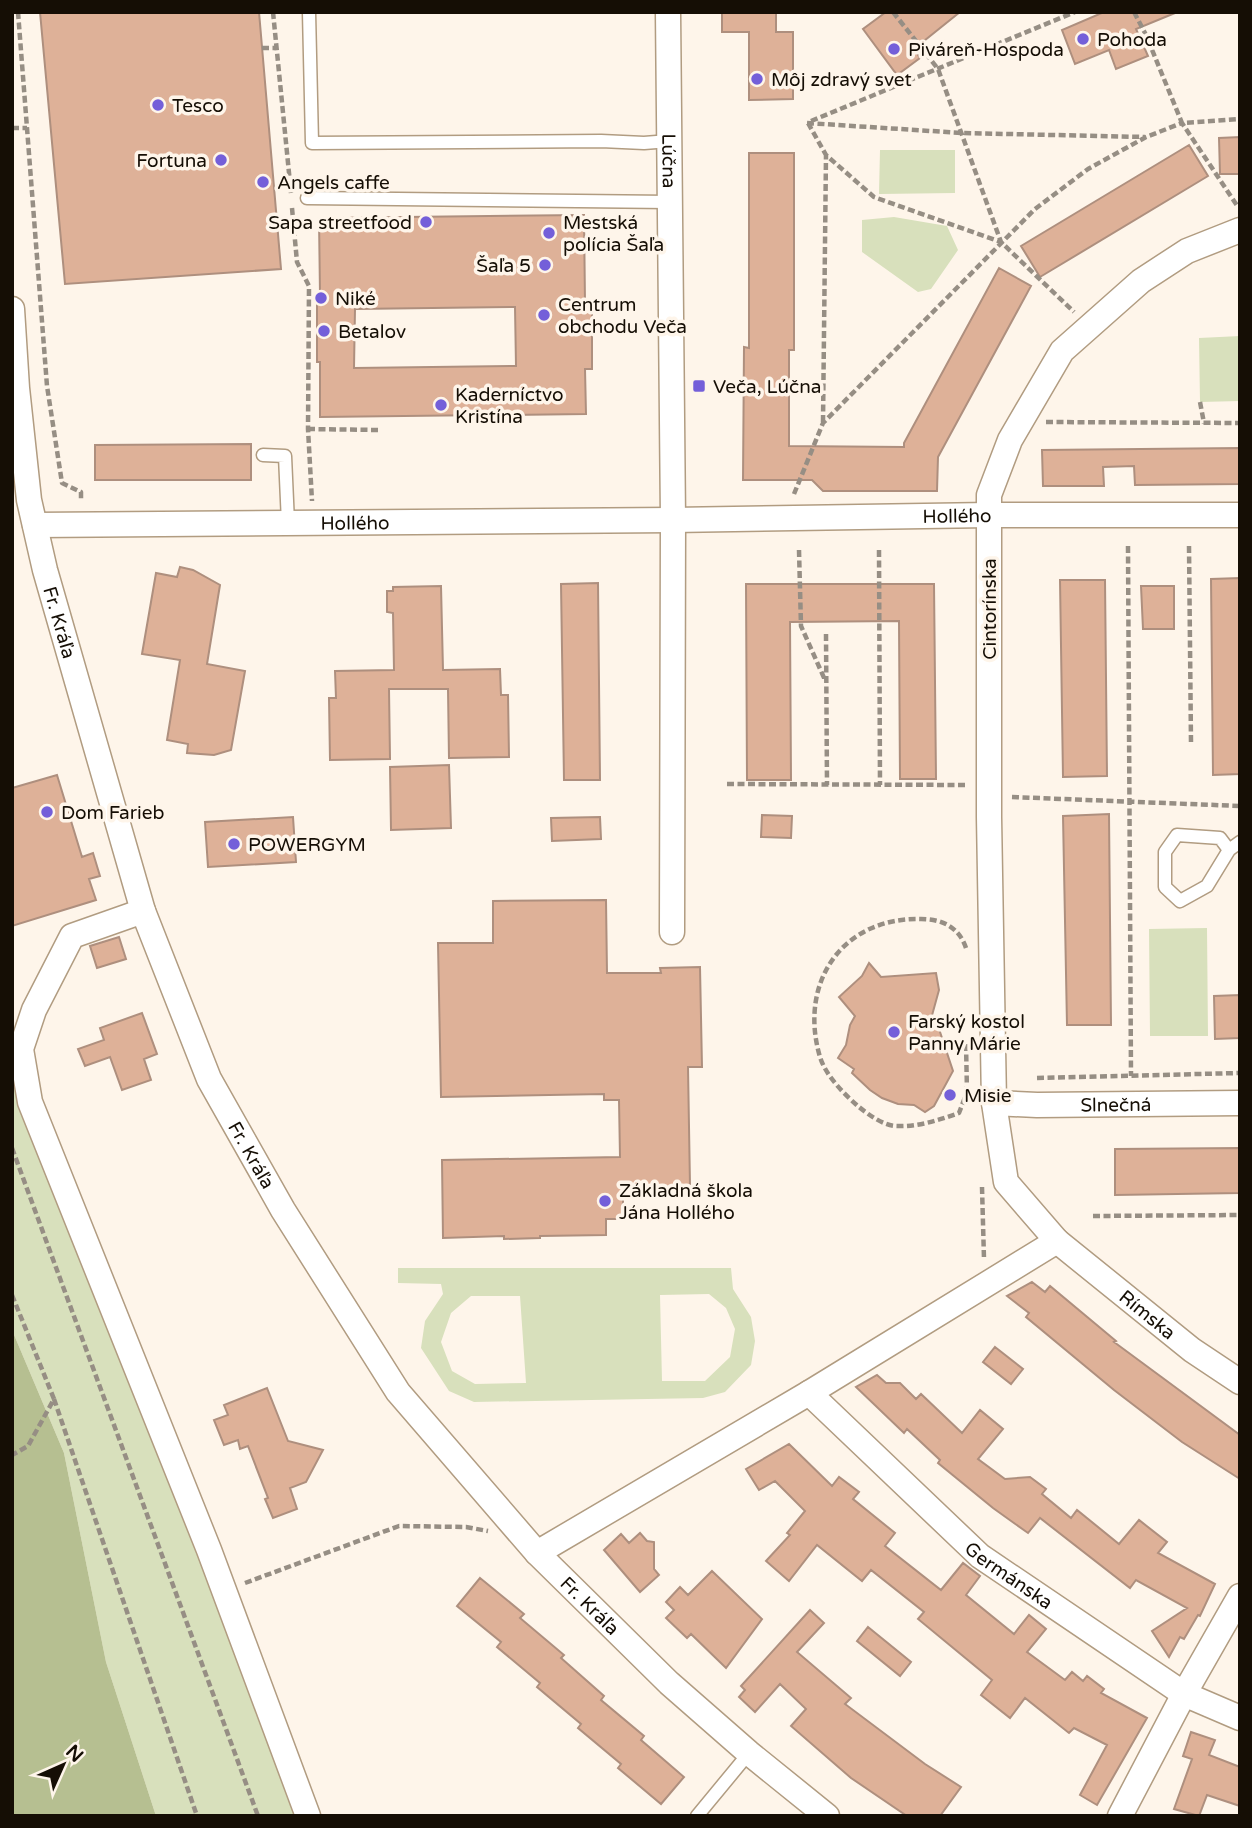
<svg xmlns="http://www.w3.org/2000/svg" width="1252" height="1828" font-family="'Varela Round',sans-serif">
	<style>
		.green { fill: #d8e0bc; fill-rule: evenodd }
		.forest { fill: #b6bf91 }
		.building { fill: #deb198; stroke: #ae8f7e; stroke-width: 2; fill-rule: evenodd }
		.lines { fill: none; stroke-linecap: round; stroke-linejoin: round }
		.lane-casing { stroke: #b19c81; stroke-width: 15 }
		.street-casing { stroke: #b19c81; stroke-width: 27 }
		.path { stroke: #968e84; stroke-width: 4.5; stroke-dasharray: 7 3.5; stroke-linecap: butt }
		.lane { stroke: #fff; stroke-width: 12 }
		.street { stroke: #fff; stroke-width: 24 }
		.poi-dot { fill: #745fd9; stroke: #fef5ea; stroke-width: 2.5 }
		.labels { text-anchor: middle; stroke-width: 7; stroke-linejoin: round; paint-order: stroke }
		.poi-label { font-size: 19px; fill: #150e05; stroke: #fef5ea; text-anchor: start }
		.street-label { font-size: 19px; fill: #150e05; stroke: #fef5ea }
	</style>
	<rect width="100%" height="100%" fill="#fef5ea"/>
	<path class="green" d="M880 150H955V193L879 194Z
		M894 217 947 226 958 250 931 289 918 292 862 252V220Z
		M1240 336V401L1200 402 1199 338Z
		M1207 928 1208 1036H1150L1149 929Z
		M12 1083 237 1618 309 1816H156L106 1662 64 1453 12 1330Z
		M398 1268H731L733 1289 751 1317 755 1341 751 1365 725 1392 703 1398 474 1402 449 1391 421 1348 425 1321 443 1294 441 1284 398 1283ZM709 1294 726 1308 735 1329 730 1357 705 1381H662L660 1295ZM471 1296H520L526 1383 475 1384 452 1371 441 1342 451 1313Z"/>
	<path class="forest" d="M12 1330 64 1453 106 1662 156 1816H12Z"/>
	<path class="building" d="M40 12H259L281 269 65 284Z
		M722 12H776V32H793V99L749 100V32H722Z
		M886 12H960L914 49 920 58 897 75 863 29Z
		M1104 12H1175V13L1136 29 1148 56 1116 69 1109 50 1075 64 1062 30Z
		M1240 137V174H1220L1219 138Z
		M1189 145 1208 176 1040 277 1021 246Z
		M749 153H794V350H789V446L904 447V443L999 268 1031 286 938 457 937 491H823L812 480H743L744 347 749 348Z
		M584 215 585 303H592V369H585L586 414 320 417V362H317V294H320L319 218ZM515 307 516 366 354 368 355 309Z
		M251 444V480H95V445Z
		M1240 448V484L1135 485 1134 466 1103 467 1104 486H1043L1042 450Z
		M180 567 193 570 220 585 207 664 245 671 231 750 214 755 187 753 188 744 167 740 180 660 142 654 156 573 177 577Z
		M1240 578V774L1213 775 1211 579Z
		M1060 580H1105L1107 776 1063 777Z
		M598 583 600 780H564L561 584Z
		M746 584H934L936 779H900L899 621 790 622 791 780H747Z
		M441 586 443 670 500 669 501 695H508L509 757 449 758 448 689H389L390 759 330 760 329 698H336L335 671 394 670 393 613 387 612V591H393V587Z
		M1141 586H1174V629H1143Z
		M449 765 451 828 391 830 390 767Z
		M57 775 82 857 93 853 100 876 89 879 96 900 12 926V788Z
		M1109 814 1111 1025H1067L1063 816Z
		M762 815 792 816 791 838 761 837Z
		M293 817 296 862 208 867 205 822Z
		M600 817 601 839 552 841 551 818Z
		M606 900 607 973H661L660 968 700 967 702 1067H688L690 1186H623V1219H606V1235L540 1236V1238L504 1239V1236L443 1238 442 1160 620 1157 619 1100H604V1094L441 1097 438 943H493V901Z
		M119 937 126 959 97 968 90 946Z
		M869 963 881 977 936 973 939 990 931 1019 939 1029 953 1071 934 1106 925 1112 914 1105 898 1104 882 1098 870 1090 852 1073 854 1069 838 1058 846 1045 850 1025 855 1016 839 997 862 976Z
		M1240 995V1038L1215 1039 1214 996Z
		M142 1013 157 1054 144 1059 151 1080 122 1090 110 1057 85 1066 78 1049 104 1040 100 1028Z
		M1240 1148V1193L1115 1195V1149Z
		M1032 1282 1045 1292 1050 1286 1116 1341 1114 1342 1240 1435V1479L1182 1442 1114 1390 1026 1317 1029 1313 1007 1296Z
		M995 1347 1023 1369 1011 1384 983 1362Z
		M877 1375 886 1383H900L916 1399 921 1394 962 1433 980 1410 1003 1429 978 1459 1005 1479 1030 1477 1046 1489 1042 1494 1071 1518 1077 1510 1119 1544 1139 1520 1167 1542 1158 1553 1215 1584 1200 1616 1198 1615 1184 1639 1180 1637 1169 1657 1152 1631 1187 1608 1136 1580 1130 1588 1040 1518 1028 1533 993 1508 938 1463 940 1460 907 1429 904 1433 856 1387Z
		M267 1388 288 1441 323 1450 306 1482 290 1488 297 1509 273 1518 265 1499 268 1498 248 1446 240 1449 238 1440 224 1445 214 1420 228 1415 224 1405Z
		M789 1444 832 1486 839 1477 859 1492 853 1499 895 1533 885 1546 941 1590 963 1563 980 1576 966 1595 1014 1634 1029 1615 1046 1629 1027 1652 1065 1680 1072 1672 1083 1681 1087 1676 1104 1689 1101 1693 1147 1718 1097 1805 1080 1795 1107 1745 1074 1728 1069 1733 1025 1698 1010 1718 981 1695 992 1680 918 1619 924 1612 871 1570 862 1581 817 1545 789 1581 766 1561 790 1535 787 1533 805 1511 775 1481 759 1490 746 1469Z
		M640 1533 647 1541 654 1542V1569L659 1575 640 1592 604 1550 621 1534 629 1543Z
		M712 1571 762 1619 726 1668 691 1634 687 1638 666 1618 674 1610 666 1602 680 1587 688 1595Z
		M480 1578 524 1614 520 1618 564 1655 561 1658 604 1696 601 1700 644 1736 641 1740 684 1777 661 1804 618 1768 621 1764 578 1728 581 1724 537 1687 540 1683 497 1647 501 1642 457 1606Z
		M810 1610 824 1623 797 1652 851 1698 845 1704 925 1764 961 1787 940 1816H907L851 1778 791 1726 806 1709 780 1684 755 1712 739 1697 745 1690 741 1686Z
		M868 1627 911 1662 900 1676 857 1641Z
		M1191 1732 1215 1740 1209 1755 1240 1767V1806L1207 1795 1199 1816 1174 1809 1192 1759 1183 1756Z"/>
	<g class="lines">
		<defs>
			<path id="lane" d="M309 12 312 143 601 141 644 143 669 141
				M307 198 670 202
				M263 455 285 456 288 523
				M1229 850 1220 838 1177 835 1165 852V887L1180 901 1207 886 1229 850 1240 842
				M697 1816 749 1753"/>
			<g id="street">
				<path id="s1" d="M668 12 673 520 672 932"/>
				<path id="s2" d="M1240 230 1187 251 1141 281 1062 351 1010 440 989 495V817L994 1103 1006 1182 1057 1241 1192 1350 1240 1382"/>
				<path id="s3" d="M12 309 17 388 29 500 45 570 143 911 209 1079 283 1210 398 1392 537 1553 669 1683 749 1753 827 1816"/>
				<path id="s4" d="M35 525 673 520 989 515H1240"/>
				<path d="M143 911 72 936 34 1010 21 1049 30 1102 209 1550 308 1816"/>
				<path id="s5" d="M994 1103 1037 1105 1240 1103"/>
				<path id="s6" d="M809 1393 980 1556 1184 1694 1240 1718"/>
				<path d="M537 1553 809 1393 1057 1241"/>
				<path d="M1120 1816 1184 1694 1240 1596"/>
			</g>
		</defs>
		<use href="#lane" class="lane-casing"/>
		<use href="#street" class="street-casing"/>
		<path class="path" d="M18 12 47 386 62 483 81 492V501
			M273 12 291 193
			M893 12 938 69 1001 242 1074 312
			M1134 12 1146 35 1182 123 1240 119
			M262 48H277
			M811 121 1075 12
			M807 123 962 133 1145 137
			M808 123 826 155 874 197 1001 242
			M12 128H27
			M292 208 297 262 309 286 308 429 312 501
			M1200 402 1204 423
			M823 422 826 155
			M1046 422 1240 423
			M308 429 379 430
			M794 494 823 423 1035 209 1088 169 1146 137 1182 123 1238 207
			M1128 546 1131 1076
			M1189 546 1191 743
			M799 550 801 626 825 680
			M879 550 880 785
			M826 634 827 785
			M727 784 967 785
			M1012 797 1240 806
			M966 948C959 927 942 919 921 919 842 917 798 983 820 1057 826 1076 844 1094 859 1107 869 1115 884 1126 897 1126 918 1127 939 1120 959 1113L967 1092
			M966 1044 967 1092 973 1095
			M1037 1078 1240 1073
			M12 1148 258 1816
			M982 1187 984 1259
			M1093 1216 1240 1215
			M12 1295 54 1399 28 1446 12 1455
			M54 1399 197 1816
			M245 1583 399 1526 466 1527 488 1531"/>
		<use href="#lane" class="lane"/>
		<use href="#street" class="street"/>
	</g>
	<g class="poi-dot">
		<circle cx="1083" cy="39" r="7"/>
		<circle cx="894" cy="49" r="7"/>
		<circle cx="757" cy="79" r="7"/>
		<circle cx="158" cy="105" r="7"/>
		<circle cx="221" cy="160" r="7"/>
		<circle cx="263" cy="182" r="7"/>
		<circle cx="426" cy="222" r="7"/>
		<circle cx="549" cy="233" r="7"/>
		<circle cx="545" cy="265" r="7"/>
		<circle cx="321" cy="298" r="7"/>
		<circle cx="544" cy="315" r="7"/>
		<circle cx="324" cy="331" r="7"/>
		<rect x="692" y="379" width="14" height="14" rx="3.5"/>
		<circle cx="441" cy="405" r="7"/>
		<circle cx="47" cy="812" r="7"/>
		<circle cx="234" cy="844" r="7"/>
		<circle cx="894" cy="1032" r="7"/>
		<circle cx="950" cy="1095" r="7"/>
		<circle cx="605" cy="1201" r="7"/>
	</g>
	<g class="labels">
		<g class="poi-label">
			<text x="1097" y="46">Pohoda</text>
			<text x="908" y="56">Piváreň-Hospoda</text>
			<text x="771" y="86">Môj zdravý svet</text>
			<text x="172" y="112">Tesco</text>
			<text x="207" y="167" text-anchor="end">Fortuna</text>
			<text x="277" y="189">Angels caffe</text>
			<text x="412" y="229" text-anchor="end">Sapa streetfood</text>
			<text x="563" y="229">Mestská<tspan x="563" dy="22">polícia Šaľa</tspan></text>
			<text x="531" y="272" text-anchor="end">Šaľa 5</text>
			<text x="335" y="305">Niké</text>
			<text x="558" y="311">Centrum<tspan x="558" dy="22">obchodu Veča</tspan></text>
			<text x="338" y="338">Betalov</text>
			<text x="713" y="393">Veča, Lúčna</text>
			<text x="455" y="401">Kaderníctvo<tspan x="455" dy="22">Kristína</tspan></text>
			<text x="61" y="819">Dom Farieb</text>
			<text x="248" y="851">POWERGYM</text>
			<text x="908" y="1028">Farský kostol<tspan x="908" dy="22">Panny Márie</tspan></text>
			<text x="964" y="1102">Misie</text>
			<text x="619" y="1197">Základná škola<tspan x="619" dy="22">Jána Hollého</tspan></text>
		</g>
		<g class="street-label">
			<text dy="7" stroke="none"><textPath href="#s1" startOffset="149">Lúčna</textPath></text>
			<text dy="7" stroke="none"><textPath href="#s4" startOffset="922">Hollého</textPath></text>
			<text dy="7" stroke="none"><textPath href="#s4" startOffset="320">Hollého</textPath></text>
			<text transform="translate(989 609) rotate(-90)" y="7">Cintorínska</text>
			<text dy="7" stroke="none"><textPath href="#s3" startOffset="318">Fr. Kráľa</textPath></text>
			<text dy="7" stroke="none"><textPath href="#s5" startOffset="122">Slnečná</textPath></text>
			<text dy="7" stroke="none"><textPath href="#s3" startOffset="886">Fr. Kráľa</textPath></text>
			<text dy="7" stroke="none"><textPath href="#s2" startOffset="1262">Rímska</textPath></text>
			<text dy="7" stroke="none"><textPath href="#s6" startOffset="271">Germánska</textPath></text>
			<text dy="7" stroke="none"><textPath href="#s3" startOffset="1452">Fr. Kráľa</textPath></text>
		</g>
	</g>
	<rect width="1252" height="1828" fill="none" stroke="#150e05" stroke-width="28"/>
	<g transform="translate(63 1765) rotate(45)" stroke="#fef5ea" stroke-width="5" paint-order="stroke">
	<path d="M0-5L12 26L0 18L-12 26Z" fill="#150e05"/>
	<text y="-10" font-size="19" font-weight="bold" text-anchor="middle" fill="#150e05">N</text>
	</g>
</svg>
